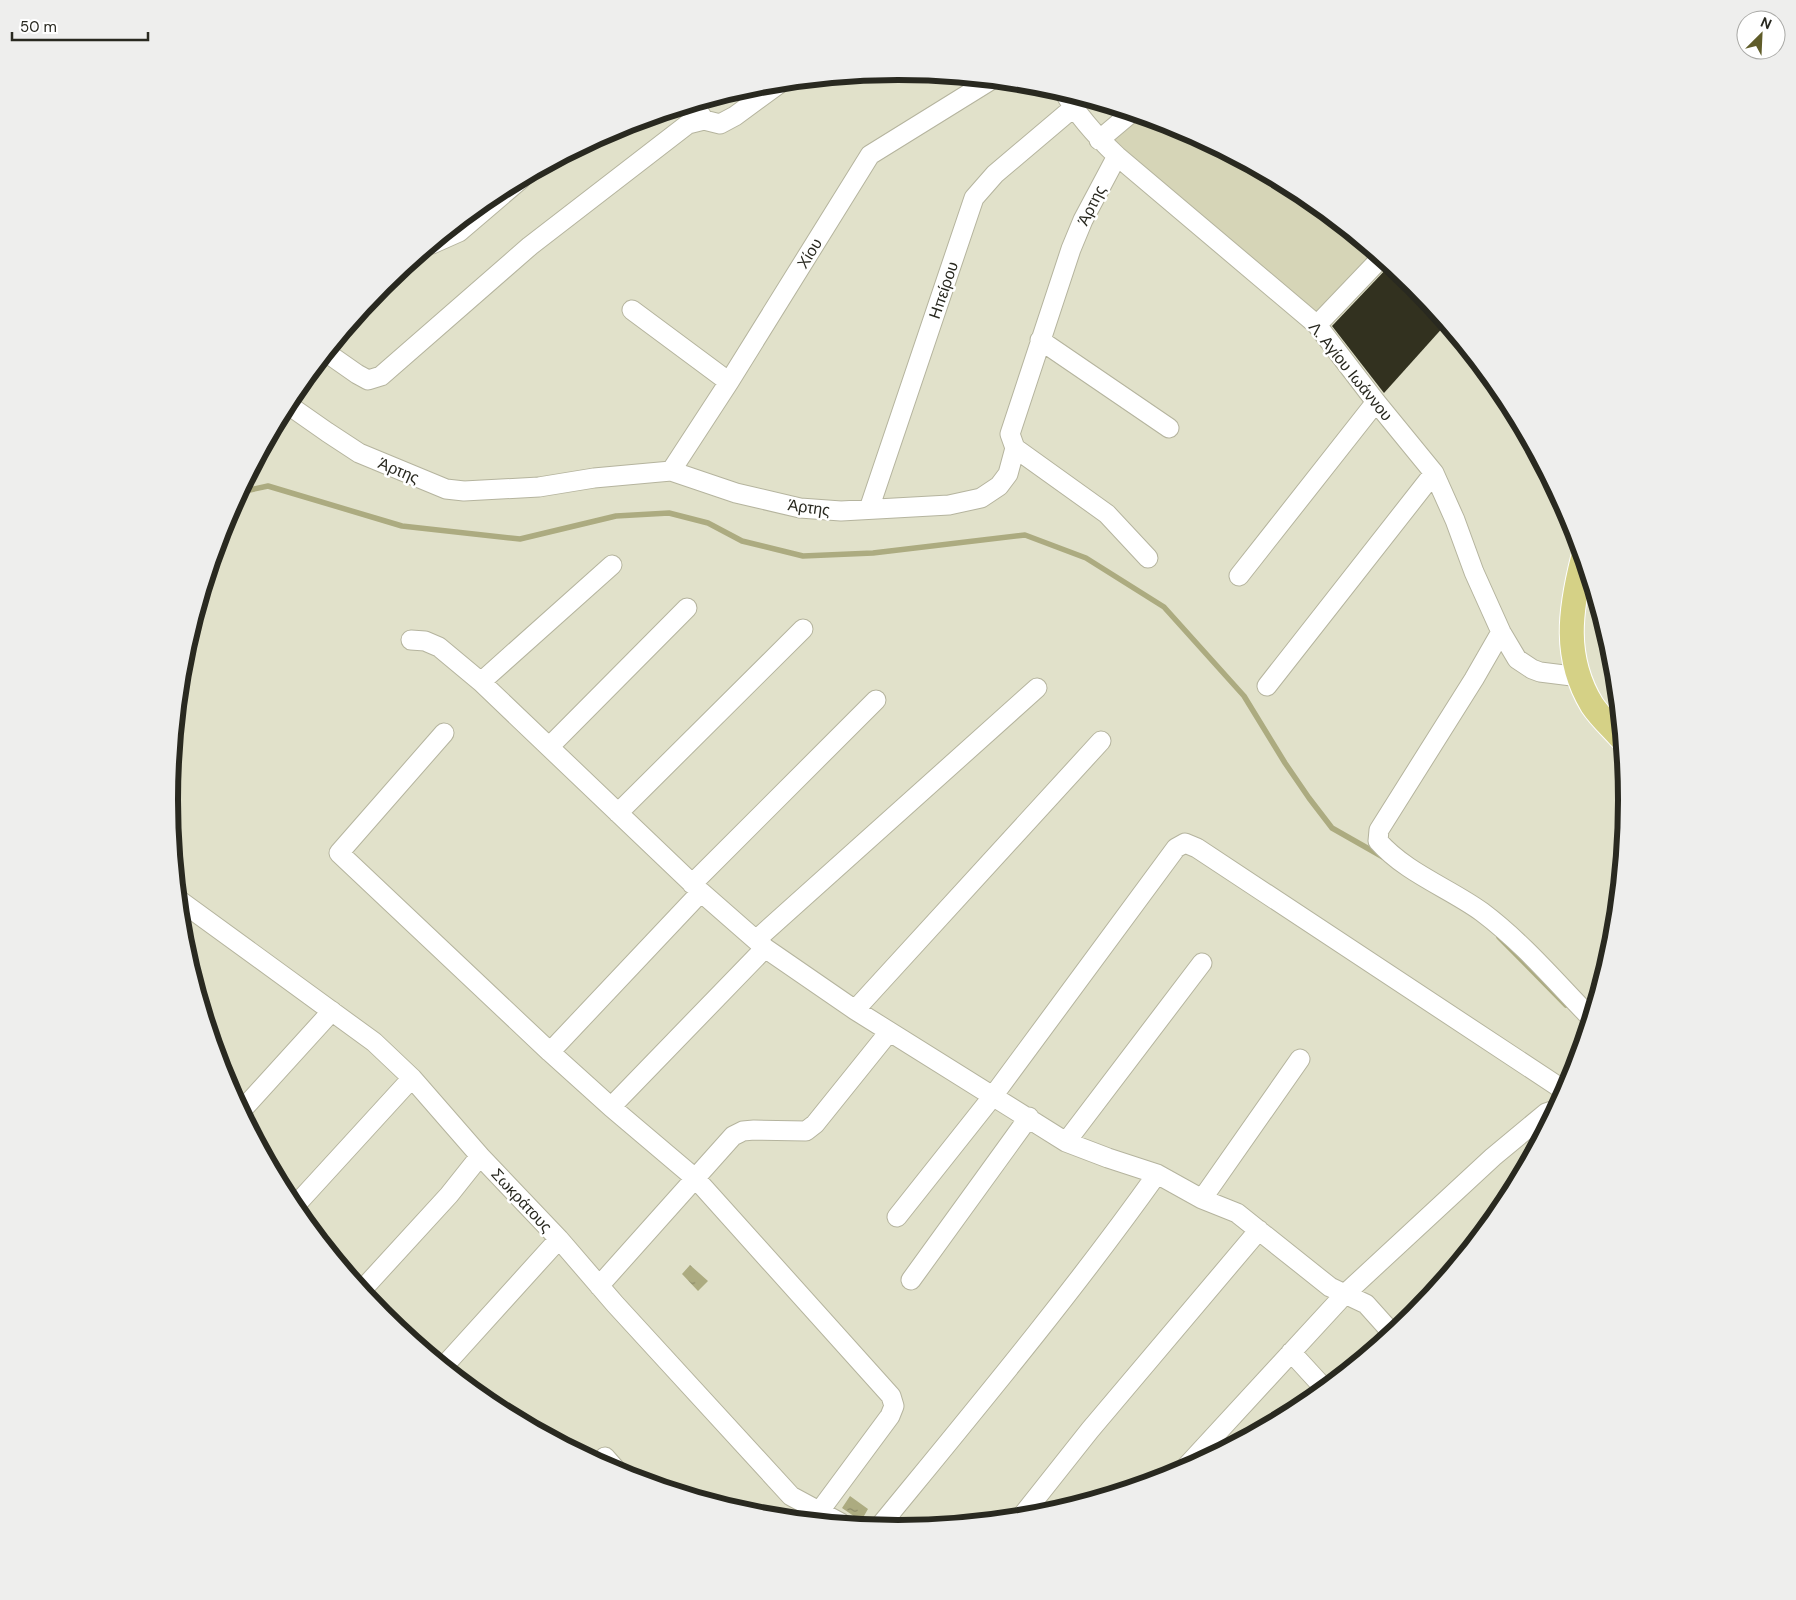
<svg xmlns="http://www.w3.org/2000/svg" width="1796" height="1600" font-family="'DM Sans',sans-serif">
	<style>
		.built { fill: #d6d5b7 }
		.water { fill: url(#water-ripples) }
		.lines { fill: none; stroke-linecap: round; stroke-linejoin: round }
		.stream { stroke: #acab80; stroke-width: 5.5 }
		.building { fill: #32311f }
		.minor-casing { stroke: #b5b49e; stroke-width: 21 }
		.major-casing { stroke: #fff; stroke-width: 26 }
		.minor { stroke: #fff; stroke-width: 19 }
		.major { stroke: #d5d186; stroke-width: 24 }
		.labels { text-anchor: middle; stroke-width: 5; stroke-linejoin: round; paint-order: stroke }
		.street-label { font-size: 16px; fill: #292920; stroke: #fff }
		.rim { fill: none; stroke: #292920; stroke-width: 6 }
	</style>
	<defs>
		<pattern id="water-ripples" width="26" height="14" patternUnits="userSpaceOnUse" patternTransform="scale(1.25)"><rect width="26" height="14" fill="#acab80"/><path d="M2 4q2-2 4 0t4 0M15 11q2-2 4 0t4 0" fill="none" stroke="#8c8b68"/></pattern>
	</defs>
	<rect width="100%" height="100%" fill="#e1e1ca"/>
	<path class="built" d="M1133 113 1177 127 1303 194 1381 258 1317 325 1099 140Z"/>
	<path class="water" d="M690 1265 708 1281 698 1291 682 1274Z
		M850 1496 868 1509 861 1521 842 1508Z"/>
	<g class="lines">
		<path class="stream" d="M240 492 268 486 402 526 520 539 616 516 669 513 708 523 742 541 803 556 873 553 1025 535 1086 558 1164 607 1244 696 1285 763 1309 798 1332 828 1383 857
			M1499 937 1566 1005"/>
	</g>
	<path class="building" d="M1390 265 1414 285 1446 324 1384 393 1332 326Z"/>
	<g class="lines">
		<defs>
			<path id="minor" d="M1064 92C1078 116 1097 137 1117 156L1317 325 1376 402 1434 473 1455 520 1474 572 1501 632 1517 659 1532 669 1540 672 1580 677
				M694 104 704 120
				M1099 140 1131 113
				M432 244 459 232 521 179
				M632 310 729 382
				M1317 325 1381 258
				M1040 340 1169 428
				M327 353 357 374 368 380 381 376 530 246 688 124 704 120 720 124 735 116 780 83
				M287 404 327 432 359 453 446 489 464 491 539 487 594 478 671 471 736 493 800 508 841 511 949 505 981 498 999 486 1008 474 1015 448 1010 434 1071 249 1083 220 1117 156
				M1015 448 1107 514 1148 558
				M671 471 729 382 870 155 991 80
				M869 509 974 198 995 174 1073 108
				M1239 576 1376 402
				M1501 632 1474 679 1379 830 1378 841C1406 873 1449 888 1482 912 1522 942 1555 981 1590 1017
				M411 640 425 641 439 647 481 682 701 892 765 948 855 1010 1066 1142 1108 1158 1157 1174 1202 1199 1237 1213 1330 1287 1366 1304 1392 1333
				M481 682 612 565
				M1267 686 1434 473
				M444 733 339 853 550 1052 611 1107 696 1179 891 1396 894 1406 890 1416 813 1520
				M549 747 687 608
				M618 813 803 629
				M692 884 876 700
				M179 900 374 1042 412 1078 480 1156 559 1239 615 1304 791 1496 841 1523
				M756 940 1037 688
				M855 1010 1101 741
				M550 1052 701 892
				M611 1107 765 948
				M242 1110 332 1011
				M1066 1142 1202 963
				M1202 1199 1300 1059
				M294 1207 412 1078
				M897 1217 993 1096 1176 848 1185 843 1197 848 1565 1091
				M911 1280 1029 1117
				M599 1286 733 1136 743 1131 754 1130 806 1131 815 1124 889 1032
				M362 1290 449 1195 480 1156
				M1291 1352 1324 1388
				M444 1366 559 1239
				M605 1457 619 1473
				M1183 1470 1345 1294 1493 1157 1546 1113 1555 1110
				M1021 1517 1090 1430 1259 1230
				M879 1527C974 1411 1070 1296 1157 1174"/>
			<path id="major" d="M1583 558C1570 610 1563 657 1592 705 1600 717 1611 727 1620 737"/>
		</defs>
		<use href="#minor" class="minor-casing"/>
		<use href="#major" class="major-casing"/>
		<use href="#minor" class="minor"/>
		<use href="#major" class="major"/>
	</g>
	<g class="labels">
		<g class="street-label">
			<text transform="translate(1091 205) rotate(-63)" y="6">Άρτης</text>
			<text transform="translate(809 253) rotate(-58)" y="6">Χίου</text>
			<text transform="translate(943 290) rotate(-71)" y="6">Ηπείρου</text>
			<text transform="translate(1351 371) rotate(51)" y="6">Λ. Αγίου Ιωάννου</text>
			<text transform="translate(399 470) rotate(23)" y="6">Άρτης</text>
			<text transform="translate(809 507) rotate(8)" y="6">Άρτης</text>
			<text transform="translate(522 1200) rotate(47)" y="6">Σωκράτους</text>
		</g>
	</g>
	<path d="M0 0H1796V1600H0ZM178 800a720 720 0 1 1 1440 0a720 720 0 1 1-1440 0Z" fill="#eeeeed" fill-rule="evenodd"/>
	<path class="rim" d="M178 800a720 720 0 1 1 1440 0a720 720 0 1 1-1440 0Z"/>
	<g transform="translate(1761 35) rotate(24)"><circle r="24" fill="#ffffff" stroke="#a9a9a6"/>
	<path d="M0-4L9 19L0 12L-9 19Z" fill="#5f5c29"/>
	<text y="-8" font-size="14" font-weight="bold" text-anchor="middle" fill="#292920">N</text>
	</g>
	<path d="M12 32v8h136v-8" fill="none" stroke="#292920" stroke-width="2.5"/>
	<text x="20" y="32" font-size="15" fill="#292920" stroke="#ffffff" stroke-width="4" paint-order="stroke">50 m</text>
</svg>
